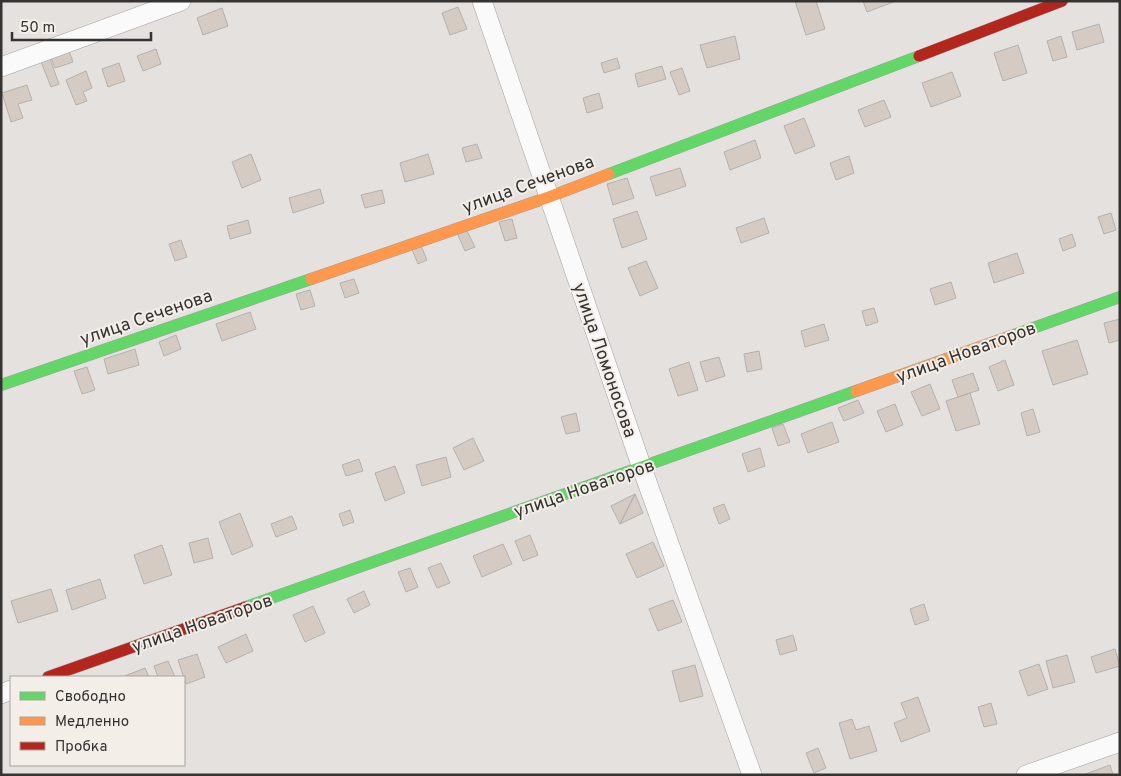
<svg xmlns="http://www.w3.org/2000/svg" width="1121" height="776" font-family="Overpass,sans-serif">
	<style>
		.building { fill: #d6cbc2; stroke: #b3b1af }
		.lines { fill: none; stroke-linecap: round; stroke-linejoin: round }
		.street-casing { stroke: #a3a19f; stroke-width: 20 }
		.fast-casing { stroke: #a3a19f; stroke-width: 12 }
		.slow-casing { stroke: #a3a19f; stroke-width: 12 }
		.jam-casing { stroke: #a3a19f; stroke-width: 12 }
		.street { stroke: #fbfafa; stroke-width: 19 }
		.fast { stroke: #63d668; stroke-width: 11 }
		.slow { stroke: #ff974d; stroke-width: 11 }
		.jam { stroke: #b3261e; stroke-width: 11 }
		.labels { text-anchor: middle; stroke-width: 4; stroke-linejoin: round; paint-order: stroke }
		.street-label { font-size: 18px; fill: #353331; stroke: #f4eee9 }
	</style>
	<rect width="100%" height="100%" fill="#e4e1df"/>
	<path class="building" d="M795 1H816L825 29 806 35Z
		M863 1H896L867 12Z
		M458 7 467 29 450 35 442 13Z
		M222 8 228 26 203 35 197 18Z
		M1099 24 1104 42 1077 50 1072 32Z
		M735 36 740 59 707 68 700 45Z
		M1061 36 1067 57 1053 61 1047 41Z
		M1018 45 1027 73 1003 81 994 53Z
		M156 49 161 64 143 71 137 56Z
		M69 51 73 62 55 68 51 58Z
		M617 58 620 68 604 73 601 63Z
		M50 59 59 84 51 87 41 62Z
		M119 63 125 81 108 87 102 69Z
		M662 66 666 79 638 87 635 74Z
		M682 68 690 91 679 95 670 72Z
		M86 71 92 88 83 92 87 101 76 105 66 80Z
		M952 72 961 96 931 107 922 83Z
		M27 85 32 100 18 104 23 118 11 122 2 93Z
		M599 93 603 108 587 113 583 98Z
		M884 100 891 117 865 127 858 110Z
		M804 118 815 146 795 154 784 126Z
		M755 140 761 158 730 170 724 152Z
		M477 144 482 158 466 162 462 148Z
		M251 154 261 180 242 188 232 162Z
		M428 154 434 174 405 182 400 163Z
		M849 156 854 173 836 180 830 163Z
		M680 168 686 186 656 196 650 177Z
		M627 178 634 198 613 205 607 184Z
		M320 189 324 203 293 213 289 198Z
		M382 190 385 203 365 208 361 195Z
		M637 211 647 239 622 248 613 219Z
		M1111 213 1116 230 1104 234 1098 217Z
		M764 218 769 233 741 243 736 228Z
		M512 219 517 238 505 241 499 222Z
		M248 220 251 233 230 239 227 226Z
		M466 229 475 247 465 251 457 233Z
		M1072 234 1076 246 1063 251 1059 239Z
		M181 240 187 257 175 261 169 244Z
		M420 243 427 260 418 264 411 247Z
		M1017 253 1024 273 994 283 988 263Z
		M646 261 658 288 640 296 628 268Z
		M354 279 359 293 345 298 340 283Z
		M951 282 956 298 935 305 930 289Z
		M310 290 315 306 301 310 296 294Z
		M874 308 878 322 866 326 862 311Z
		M250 312 256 329 222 341 216 324Z
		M1120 319V340L1109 343 1104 323Z
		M824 324 829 340 805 347 801 331Z
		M176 335 181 349 164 356 159 342Z
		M1077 340 1088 374 1053 385 1042 351Z
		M135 349 139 365 108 374 104 359Z
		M759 351 762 369 747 372 744 354Z
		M719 357 725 376 706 382 700 362Z
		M1005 360 1014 385 998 391 989 367Z
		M689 362 698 390 678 396 669 369Z
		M87 367 95 390 82 394 74 371Z
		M973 373 979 390 958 397 952 380Z
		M930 384 940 409 922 416 911 392Z
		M970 393 980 424 956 431 946 401Z
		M858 400 864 413 844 421 838 408Z
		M895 404 903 425 886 432 877 411Z
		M1033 409 1040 432 1027 436 1021 413Z
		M576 413 580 431 566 434 561 417Z
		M832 422 839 442 808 453 801 434Z
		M783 424 790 442 778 446 772 428Z
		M473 438 484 461 464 470 453 448Z
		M760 448 765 466 748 472 742 454Z
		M446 457 451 477 422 486 416 465Z
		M359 459 363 471 346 476 342 465Z
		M395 466 405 493 385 501 375 473Z
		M635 494 620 524 611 506Z
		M635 494 643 513 620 524Z
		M724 504 730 519 719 524 713 508Z
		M350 510 354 522 343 526 339 514Z
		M240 513 253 546 232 555 219 522Z
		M292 516 297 529 276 537 271 524Z
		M530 535 538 555 523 561 515 541Z
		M208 538 213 558 194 563 189 543Z
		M653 542 664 566 637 578 626 554Z
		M503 544 512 564 482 577 473 556Z
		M162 545 172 575 144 584 134 555Z
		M441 563 450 583 437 588 428 568Z
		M410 568 418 587 406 592 398 572Z
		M100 579 106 598 72 610 66 590Z
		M51 589 58 611 18 623 11 601Z
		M364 591 370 605 354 613 347 599Z
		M673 600 682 622 658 631 649 609Z
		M924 604 929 620 915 625 910 609Z
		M313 606 325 633 305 642 293 615Z
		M246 634 253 651 226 663 218 647Z
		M793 635 797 650 780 655 776 640Z
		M1115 649 1120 666 1096 673 1091 657Z
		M197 654 205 677 186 684 178 660Z
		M1067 655 1075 682 1053 688 1046 661Z
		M168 661 175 677H158L154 666Z
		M1039 664 1048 689 1028 696 1019 671Z
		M695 665 703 696 680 702 672 671Z
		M145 668 149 677H122Z
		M918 697 930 731 901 742 894 723 907 718 901 703Z
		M991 703 997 724 984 727 978 707Z
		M852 719 856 730 869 726 877 751 850 759 839 723Z
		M818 748 826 768 814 773 806 753Z
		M1110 765 1113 775H1083Z"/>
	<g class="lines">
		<defs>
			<path id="street" d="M482 1 642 468 752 775
				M1 67 181 1
				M1 694 11 690
				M1026 775 1120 742"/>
			<path id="fast" d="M609 174 919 56
				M1011 336 1120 297
				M1 385 311 279
				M246 607 856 391"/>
			<path id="slow" d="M311 279 549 197 609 174
				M856 391 1011 336"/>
			<path id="jam" d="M919 56 1062 1
				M48 677 246 607"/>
		</defs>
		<use href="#street" class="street-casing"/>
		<use href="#fast" class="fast-casing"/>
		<use href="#slow" class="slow-casing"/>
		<use href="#jam" class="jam-casing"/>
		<use href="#street" class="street"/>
		<use href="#fast" class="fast"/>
		<use href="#slow" class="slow"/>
		<use href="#jam" class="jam"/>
	</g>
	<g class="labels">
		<g class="street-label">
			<text transform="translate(528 184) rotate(-20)" y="6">улица Сеченова</text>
			<text transform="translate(146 317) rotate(-19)" y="6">улица Сеченова</text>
			<text transform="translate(966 352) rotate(-20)" y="6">улица Новаторов</text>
			<text transform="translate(605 360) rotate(71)" y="6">улица Ломоносова</text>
			<text transform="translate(584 488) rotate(-19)" y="6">улица Новаторов</text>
			<text transform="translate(202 623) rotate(-19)" y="6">улица Новаторов</text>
		</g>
	</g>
	<rect width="1121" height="776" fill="none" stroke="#353331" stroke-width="5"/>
	<rect x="10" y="676" width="175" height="90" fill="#f4eee9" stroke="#a8a39f"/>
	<rect x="20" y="692" width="25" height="8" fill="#63d668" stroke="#a8a39f"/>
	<text x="55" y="701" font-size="15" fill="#353331">Свободно</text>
	<rect x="20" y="717" width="25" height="8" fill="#ff974d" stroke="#a8a39f"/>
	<text x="55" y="726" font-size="15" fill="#353331">Медленно</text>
	<rect x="20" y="742" width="25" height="8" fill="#b3261e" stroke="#a8a39f"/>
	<text x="55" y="751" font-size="15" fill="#353331">Пробка</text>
	<path d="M12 32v8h139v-8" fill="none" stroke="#353331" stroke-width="2.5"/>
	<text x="20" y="32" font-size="15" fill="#353331" stroke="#f4eee9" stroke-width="4" paint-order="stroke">50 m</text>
</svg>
